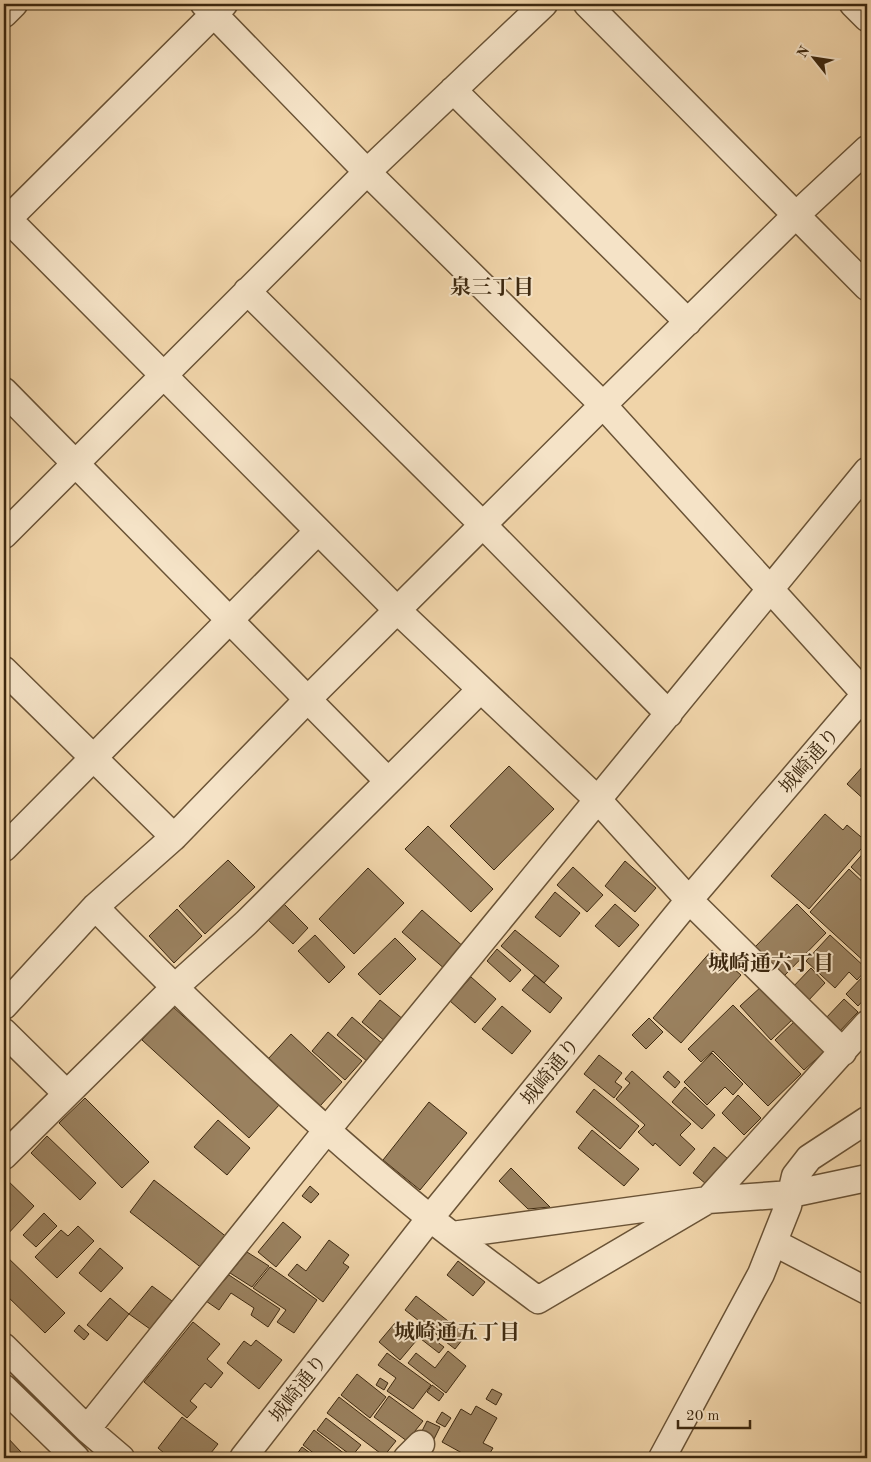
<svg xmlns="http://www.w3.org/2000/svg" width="871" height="1462" font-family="'Old Standard TT','Noto Serif JP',serif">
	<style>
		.building { fill: #9a815f; stroke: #3d280f }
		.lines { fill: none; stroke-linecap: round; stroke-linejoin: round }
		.minor-casing { stroke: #6a5336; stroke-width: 29 }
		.minor { stroke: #f5e3c7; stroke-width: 26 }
		.labels { text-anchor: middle; stroke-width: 4; stroke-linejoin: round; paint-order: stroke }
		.street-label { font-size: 20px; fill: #3d280f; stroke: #f5e3c7 }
		.neighbourhood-label { font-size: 21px; font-weight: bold; fill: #3d280f; stroke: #f5e3c7 }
	</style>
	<rect width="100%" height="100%" fill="#f0d4a9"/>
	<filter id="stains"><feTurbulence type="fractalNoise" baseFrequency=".004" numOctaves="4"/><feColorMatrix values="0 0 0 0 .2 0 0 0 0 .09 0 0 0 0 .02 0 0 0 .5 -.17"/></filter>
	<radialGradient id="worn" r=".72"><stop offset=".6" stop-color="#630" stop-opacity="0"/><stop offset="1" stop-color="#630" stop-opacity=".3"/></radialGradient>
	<path class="building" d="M864 765 867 768V802L847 784Z
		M509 766 554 809 494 870 450 826Z
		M825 814 843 830 847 825 867 842 809 909 771 876Z
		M428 826 493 889 471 912 405 849Z
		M867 849V882L851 867Z
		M228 860 255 887 205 934 179 906Z
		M625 861 656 888 635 912 605 886Z
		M573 867 603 895 587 912 557 885Z
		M368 868 404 903 354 954 319 919Z
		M849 869 867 886V964L810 912Z
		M555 892 580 913 560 937 535 917Z
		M282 902 308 928 293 944 267 919Z
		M615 904 639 925 619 947 595 926Z
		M797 904 826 933 783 977 754 948Z
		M177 909 202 936 174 963 149 936Z
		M422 910 465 948 446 970 402 932Z
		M515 930 559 966 544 983 501 946Z
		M315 935 345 967 329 983 298 951Z
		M830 935 867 969 857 980 849 972 835 988 806 961Z
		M395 938 416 959 380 995 358 974Z
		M497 949 521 970 510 982 487 961Z
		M712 950 741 975 681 1043 653 1018Z
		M811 968 825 983 806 1003 791 989Z
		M867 972V996L858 1006 846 994Z
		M535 975 562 998 550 1013 522 990Z
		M471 977 496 999 475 1023 450 1001Z
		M762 986 793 1019 771 1040 740 1006Z
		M844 999 858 1012 838 1033 824 1020Z
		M380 1000 404 1020 386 1042 362 1022Z
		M733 1005 801 1074 768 1106 713 1051 701 1062 688 1049Z
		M172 1006 280 1104 249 1138 142 1040Z
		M502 1006 531 1031 512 1054 482 1029Z
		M352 1017 384 1045 369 1063 337 1035Z
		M649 1018 663 1032 646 1049 632 1035Z
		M796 1020 825 1051 804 1070 775 1040Z
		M328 1032 362 1061 345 1080 312 1051Z
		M291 1034 342 1082 320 1106 268 1059Z
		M712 1053 743 1084 733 1095 725 1087 707 1105 684 1082Z
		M599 1055 622 1073 615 1082 622 1087 614 1098 584 1074Z
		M632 1071 691 1124 680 1135 695 1149 680 1166 655 1143 653 1146 638 1132 645 1125 616 1099 630 1083 625 1079Z
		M668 1071 680 1082 675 1088 663 1077Z
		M685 1087 715 1115 702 1129 672 1102Z
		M594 1089 639 1126 620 1149 576 1112Z
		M738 1095 761 1118 744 1135 722 1113Z
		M85 1098 149 1162 122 1188 59 1123Z
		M429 1102 467 1133 420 1190 383 1160Z
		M218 1120 250 1148 227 1175 194 1147Z
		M592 1130 639 1169 624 1186 578 1148Z
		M47 1136 96 1183 80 1200 31 1153Z
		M714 1147 727 1158 706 1184 693 1173Z
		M511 1168 550 1207 528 1209 499 1181Z
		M5 1178 34 1206 4 1238V1180Z
		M154 1180 228 1238 203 1269 130 1212Z
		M310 1186 319 1194 311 1203 302 1196Z
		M44 1213 57 1226 36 1247 23 1235Z
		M283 1222 301 1237 276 1267 258 1252Z
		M78 1226 94 1241 57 1278 35 1257 61 1230 68 1236Z
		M329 1240 349 1255 343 1263 349 1267 323 1302 288 1275 297 1264 306 1271Z
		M100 1248 123 1268 101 1292 79 1273Z
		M247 1252 269 1266 252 1287 230 1273Z
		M4 1254 65 1313 45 1333 4 1293Z
		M458 1261 485 1282 473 1296 447 1275Z
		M270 1267 317 1300 294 1333 277 1322 286 1310 253 1288Z
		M229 1275 280 1309 268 1327 251 1315 254 1308 231 1293 219 1310 206 1301Z
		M152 1286 172 1301 150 1329 129 1314Z
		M416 1296 466 1335 455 1349 405 1310Z
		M110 1298 129 1314 107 1341 87 1325Z
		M193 1322 220 1344 207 1359 223 1373 211 1388 205 1383 190 1401 197 1407 187 1418 144 1382Z
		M395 1323 416 1341 400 1360 379 1342Z
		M79 1325 89 1334 84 1340 74 1331Z
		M416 1326 444 1347 439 1353 412 1332Z
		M256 1340 282 1360 259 1389 227 1363 244 1341 251 1346Z
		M448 1351 466 1366 446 1393 408 1363 416 1353 435 1368Z
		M387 1353 431 1385 413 1409 387 1391 396 1378 378 1365Z
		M357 1374 386 1397 370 1418 341 1395Z
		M380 1378 388 1383 384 1390 376 1385Z
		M432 1385 444 1394 439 1401 427 1392Z
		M492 1389 502 1394 496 1405 486 1399Z
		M389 1396 423 1421 407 1441 374 1417Z
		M339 1397 396 1441 384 1456 327 1413Z
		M476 1406 497 1418 483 1443 493 1448 487 1458H471L442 1442 461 1409 471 1415Z
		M442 1412 451 1418 445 1427 436 1422Z
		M182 1417 218 1444 207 1458H170L158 1448Z
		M326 1418 361 1445 352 1456 317 1430Z
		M427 1421 440 1427 432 1443 419 1437Z
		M314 1430 350 1458H320L303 1445Z
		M6 1436 21 1452 14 1458H4V1439Z
		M302 1447 317 1458H294Z"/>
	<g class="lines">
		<defs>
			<path id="minor" d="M204 4 367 172 603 405 867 696
				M587 4 867 287
				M853 4 867 18
				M4 14 14 4
				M453 90 688 322
				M4 215 397 610 598 800 689 900 843 1052
				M4 223 224 4
				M247 291 483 525 669 714
				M4 391 388 781
				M4 535 367 172 544 4
				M4 670 174 837
				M4 848 318 531
				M95 907C201 1016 312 1122 430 1218 465 1246 502 1273 538 1300L708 1200 867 1024
				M4 1006 95 907 174 837 308 699 603 405 795 216 867 149
				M4 1032 66 1093
				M4 1156 174 988 246 923 480 690
				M452 1235 708 1200 791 1194 867 1178
				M775 1243 867 1291
				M4 1347 87 1429 121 1458
				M4 1388 76 1458
				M87 1429 327 1130 867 471
				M243 1458 430 1218 689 900 867 692
				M407 1458 421 1444
				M662 1458 761 1274 788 1206 795 1176 809 1158 867 1120"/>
		</defs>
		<use href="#minor" class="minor-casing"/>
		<use href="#minor" class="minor"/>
	</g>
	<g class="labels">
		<g class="street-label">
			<text transform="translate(809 760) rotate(-49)" y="7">城崎通り</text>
			<text transform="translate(550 1071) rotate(-51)" y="7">城崎通り</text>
			<text transform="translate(298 1388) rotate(-52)" y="7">城崎通り</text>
		</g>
		<g class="neighbourhood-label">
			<text x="492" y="294">泉三丁目</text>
			<text x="771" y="970">城崎通六丁目</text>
			<text x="457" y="1339">城崎通五丁目</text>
		</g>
	</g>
	<rect width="871" height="1462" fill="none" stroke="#f0d4a9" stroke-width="20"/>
	<rect x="5" y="5" width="861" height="1452" fill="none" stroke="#3d280f" stroke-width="2.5"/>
	<rect x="10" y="10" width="851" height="1442" fill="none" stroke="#3d280f"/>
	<g transform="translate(814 58) rotate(300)" stroke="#f5e3c7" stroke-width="4" paint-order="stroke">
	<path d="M0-4L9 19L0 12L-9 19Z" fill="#3d280f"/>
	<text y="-8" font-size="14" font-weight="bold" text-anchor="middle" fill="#3d280f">N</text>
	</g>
	<path d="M678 1420v8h72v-8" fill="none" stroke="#3d280f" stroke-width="2.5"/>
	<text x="686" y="1420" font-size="15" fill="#3d280f" stroke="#f5e3c7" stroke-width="4" paint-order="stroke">20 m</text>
	<rect width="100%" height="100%" filter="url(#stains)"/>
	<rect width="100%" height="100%" fill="url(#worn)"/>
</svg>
